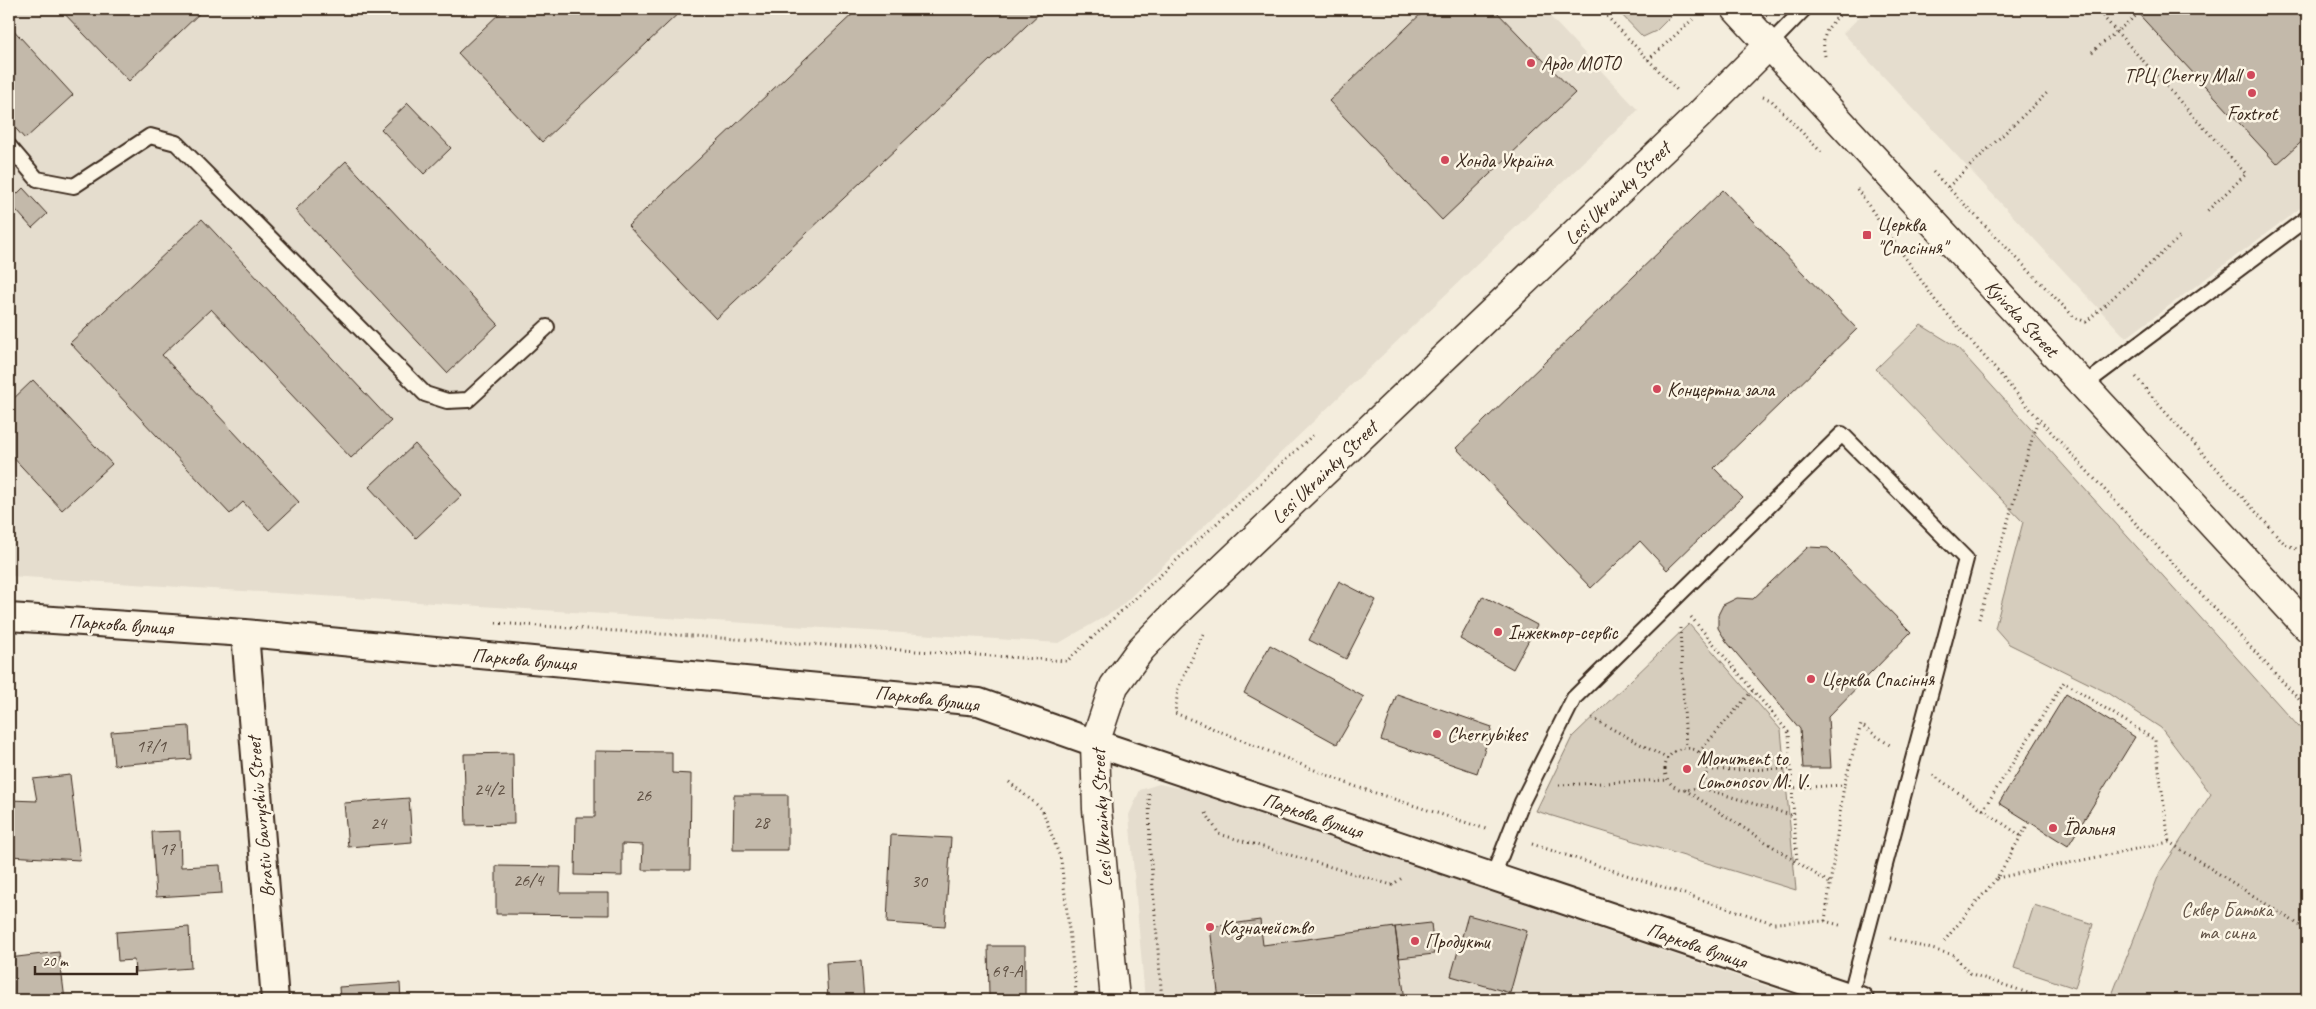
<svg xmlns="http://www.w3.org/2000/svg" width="2316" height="1009" font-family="Caveat,sans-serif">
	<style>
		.built { fill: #e5ddce }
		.green { fill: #d6cdbd; stroke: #887c6e }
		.building { fill: #c3b9aa; stroke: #3b2a1e }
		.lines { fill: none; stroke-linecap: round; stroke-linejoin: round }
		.service-casing { stroke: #3b2a1e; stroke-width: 18 }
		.minor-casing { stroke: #3b2a1e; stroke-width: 30 }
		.tertiary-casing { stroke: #3b2a1e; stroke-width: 31 }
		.secondary-casing { stroke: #3b2a1e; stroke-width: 31 }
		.path { stroke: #3b2a1e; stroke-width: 3; stroke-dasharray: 1 4; stroke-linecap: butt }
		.service { stroke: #fcf5e5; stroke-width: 14 }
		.minor { stroke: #fcf5e5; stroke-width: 26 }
		.tertiary { stroke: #fcf5e5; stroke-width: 28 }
		.secondary { stroke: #fcf5e5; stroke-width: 28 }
		.poi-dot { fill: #d1495b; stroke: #fcf5e5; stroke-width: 2 }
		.labels { text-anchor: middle; stroke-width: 5; stroke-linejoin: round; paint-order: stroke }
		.number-label { font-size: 18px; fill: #5d4e41 }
		.poi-label { font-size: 20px; fill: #3b2a1e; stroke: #fcf5e5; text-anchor: start }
		.street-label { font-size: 20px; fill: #3b2a1e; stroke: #fcf5e5 }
		.park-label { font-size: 20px; fill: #625346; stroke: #fcf5e5 }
	</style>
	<rect width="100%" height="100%" fill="#f4eddd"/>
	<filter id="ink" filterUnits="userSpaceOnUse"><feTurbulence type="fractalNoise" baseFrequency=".02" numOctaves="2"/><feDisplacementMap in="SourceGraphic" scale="10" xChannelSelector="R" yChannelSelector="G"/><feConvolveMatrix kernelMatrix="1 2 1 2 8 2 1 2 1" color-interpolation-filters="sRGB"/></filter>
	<g filter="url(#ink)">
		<path class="built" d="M9 9H1543L1638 110 1118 609 1059 643 9 576Z
			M1868 9H2307V203L2126 338 1843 33Z
			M1159 784 1198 792 1807 1000H1145L1129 815 1140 790Z"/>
		<path class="green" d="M1616 9H1678L1656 31 1643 37Z
			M1921 325 1957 347 2307 736V1000H2110L2160 872 2211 794 2161 728 2106 692 2009 644 1995 628 2023 522 1876 369Z
			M1689 624 1781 730 1796 890 1536 811 1572 737Z
			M2034 905 2093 924 2075 988 2014 968Z"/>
		<path class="building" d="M60 9H204L129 81Z
			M504 9H683L542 142 458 53Z
			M858 9H1044L716 319 628 226Z
			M1426 9H1494L1575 93 1442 220 1329 101Z
			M2134 9H2307V137L2277 164Z
			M9 25 73 95 25 139 9 121Z
			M408 103 451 148 424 174 381 129Z
			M346 161 498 324 447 373 295 210Z
			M23 188 47 214 32 228 9 202Z
			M1723 190 1857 329 1714 468 1742 497 1667 570 1640 541 1591 588 1456 448Z
			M202 219 391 421 351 458 211 309 162 355 299 502 269 530 243 502 230 514 70 343Z
			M33 380 112 464 62 510 9 453V403Z
			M415 444 462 495 416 538 369 487Z
			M1808 547 1828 548 1911 632 1828 717 1831 768H1803L1800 729 1726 641 1718 628V615L1723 605 1737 598 1753 599Z
			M1339 581 1376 600 1346 659 1309 640Z
			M1483 596 1537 625 1513 669 1460 639Z
			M1270 645 1364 697 1337 744 1244 693Z
			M1397 694 1492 727 1477 773 1381 740Z
			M2066 694 2135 737 2068 846 1999 803Z
			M189 726 191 759 114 765 111 732Z
			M595 751 672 752V773L691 774 690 870H642L643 845 622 844V876L575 875 576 817H595Z
			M513 753 514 824 466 825 464 754Z
			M70 775 80 860 9 856V800L37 801 33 779Z
			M734 795H788V850H733Z
			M409 798 412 842 348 847 344 803Z
			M180 831 181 867 220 865 222 893 156 897 152 832Z
			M891 835 951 838 945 927 887 923Z
			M496 866 561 867 560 893H609V915L496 914Z
			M1468 915 1527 931 1510 993 1451 976Z
			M1260 920 1263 945 1395 927 1405 1000H1219L1210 927Z
			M1431 923 1434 954 1399 958 1395 927Z
			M189 927 191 968 135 972 134 960 118 961 116 932Z
			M988 946H1025V996H989Z
			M59 952 65 1000H9V958Z
			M861 961 864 1000H828L826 963Z
			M400 983 401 1000H340L339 987Z
			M1579 995 1597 1000H1578Z"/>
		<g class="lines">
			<defs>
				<path id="service" d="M1770 44 1804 9
					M9 146 37 179 74 186 150 136 176 143 425 394 447 401 468 400 547 327
					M2084 385 2307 218
					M1493 876 1522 802 1574 698 1842 434 1966 559 1850 997"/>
				<path id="minor" d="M9 617 245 633 979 702 1095 743 1860 1000
					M245 633 275 1000"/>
				<path id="tertiary" d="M1115 1000 1097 809 1095 743 1114 686 1141 649 1173 616 1700 114 1770 44"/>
				<path id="secondary" d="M1736 9 2307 627"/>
			</defs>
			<use href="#service" class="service-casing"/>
			<use href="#minor" class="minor-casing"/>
			<use href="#tertiary" class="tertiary-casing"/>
			<use href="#secondary" class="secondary-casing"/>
			<path class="path" d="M1600 9 1678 91
				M2096 9 2246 174 2205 213
				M2092 52 2138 14
				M1825 56C1820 32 1830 24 1846 9
				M1648 60 1693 19
				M1763 97 1771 100 1821 152
				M1933 172 2074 317 2086 322 2182 235
				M1948 187 2049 91
				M1857 189 1935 300 2038 418 2307 708
				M2136 377 2159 405 2285 544 2299 550
				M1691 617 1789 733 1792 788 1844 785 1861 725 1891 746
				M1979 619 2038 419
				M496 623 1067 661 1315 433
				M1680 628 1686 748
				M1203 634 1178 689 1175 713 1354 786 1486 829
				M1592 718 1668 759
				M1665 769a21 21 0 1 1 42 0a21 21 0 1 1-42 0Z
				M1699 752 1753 690
				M1708 770 1792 769
				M1933 775 2021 836
				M1009 782 1042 809 1061 860 1077 1000
				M1559 785 1668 780
				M1699 787 1794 816
				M1792 788 1797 862
				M1685 790 1831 884
				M1149 794 1150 851 1162 1000
				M1983 810 2064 682 2155 740 2169 842
				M1206 813 1219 834 1392 885 1402 878
				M1532 844 1773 923 1825 921 1843 926
				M1997 878 2169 842 2307 930
				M1825 921 1844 785
				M1890 938 1954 955 1969 973 2049 1000
				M1944 941 1997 878 2029 822"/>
			<use href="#service" class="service"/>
			<use href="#minor" class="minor"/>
			<use href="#tertiary" class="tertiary"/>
			<use href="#secondary" class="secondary"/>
		</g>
	</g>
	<g class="poi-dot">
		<circle cx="1531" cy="63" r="5"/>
		<circle cx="2251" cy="75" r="5"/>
		<circle cx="2252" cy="93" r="5"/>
		<circle cx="1445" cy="160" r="5"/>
		<rect x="1862" y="230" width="10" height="10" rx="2.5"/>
		<circle cx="1657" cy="389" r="5"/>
		<circle cx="1498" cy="632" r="5"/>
		<circle cx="1811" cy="679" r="5"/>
		<circle cx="1437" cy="734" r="5"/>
		<circle cx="1687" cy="769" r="5"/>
		<circle cx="2053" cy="828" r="5"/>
		<circle cx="1210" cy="927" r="5"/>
		<circle cx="1415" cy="941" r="5"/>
	</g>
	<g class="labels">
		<g class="number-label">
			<text x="151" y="752">17/1</text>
			<text x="489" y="795">24/2</text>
			<text x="643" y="801">26</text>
			<text x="761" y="828">28</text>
			<text x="378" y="829">24</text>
			<text x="167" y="855">17</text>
			<text x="528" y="886">26/4</text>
			<text x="919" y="887">30</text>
			<text x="1007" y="977">69-А</text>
		</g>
		<g class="poi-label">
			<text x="1541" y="70">Ардо МОТО</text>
			<text x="2241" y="82" text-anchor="end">ТРЦ Cherry Mall</text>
			<text x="2252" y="120" text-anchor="middle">Foxtrot</text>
			<text x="1455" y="167">Хонда Україна</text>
			<text x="1877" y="231">Церква<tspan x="1877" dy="23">"Спасіння"</tspan></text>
			<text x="1667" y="396">Концертна зала</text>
			<text x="1508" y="639">Інжектор-сервіс</text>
			<text x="1821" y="686">Церква Спасіння</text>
			<text x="1447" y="741">Сherrybikes</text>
			<text x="1697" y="765">Monument to<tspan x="1697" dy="23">Lomonosov M. V.</tspan></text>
			<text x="2063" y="835">Їдальня</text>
			<text x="1220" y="934">Казначейство</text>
			<text x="1425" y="948">Продукти</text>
		</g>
		<g class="street-label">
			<text transform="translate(1617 193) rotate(-44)" y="7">Lesi Ukrainky Street</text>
			<text transform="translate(2022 318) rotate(47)" y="7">Kyivska Street</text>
			<text transform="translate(1324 472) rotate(-44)" y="7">Lesi Ukrainky Street</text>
			<text transform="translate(121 624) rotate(4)" y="7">Паркова вулиця</text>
			<text transform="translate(524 659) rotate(5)" y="7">Паркова вулиця</text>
			<text transform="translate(927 698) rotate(7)" y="7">Паркова вулиця</text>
			<text transform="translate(1313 815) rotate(19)" y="7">Паркова вулиця</text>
			<text transform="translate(260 817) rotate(-95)" y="7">Brativ Gavryshiv Street</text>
			<text transform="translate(1101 818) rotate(-93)" y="7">Lesi Ukrainky Street</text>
			<text transform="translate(1697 945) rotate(19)" y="7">Паркова вулиця</text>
		</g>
		<g class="park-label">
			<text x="2227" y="916">Сквер Батька<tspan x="2227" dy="23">та сина</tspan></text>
		</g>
	</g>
	<rect width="2316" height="1009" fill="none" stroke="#fcf5e5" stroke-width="30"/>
	<rect x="15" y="15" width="2286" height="979" fill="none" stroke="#3b2a1e" stroke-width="2" filter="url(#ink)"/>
	<path d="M35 966v8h102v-8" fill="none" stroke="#3b2a1e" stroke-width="2.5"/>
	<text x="42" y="966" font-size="15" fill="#3b2a1e" stroke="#fcf5e5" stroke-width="4" paint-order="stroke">20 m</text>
</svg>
